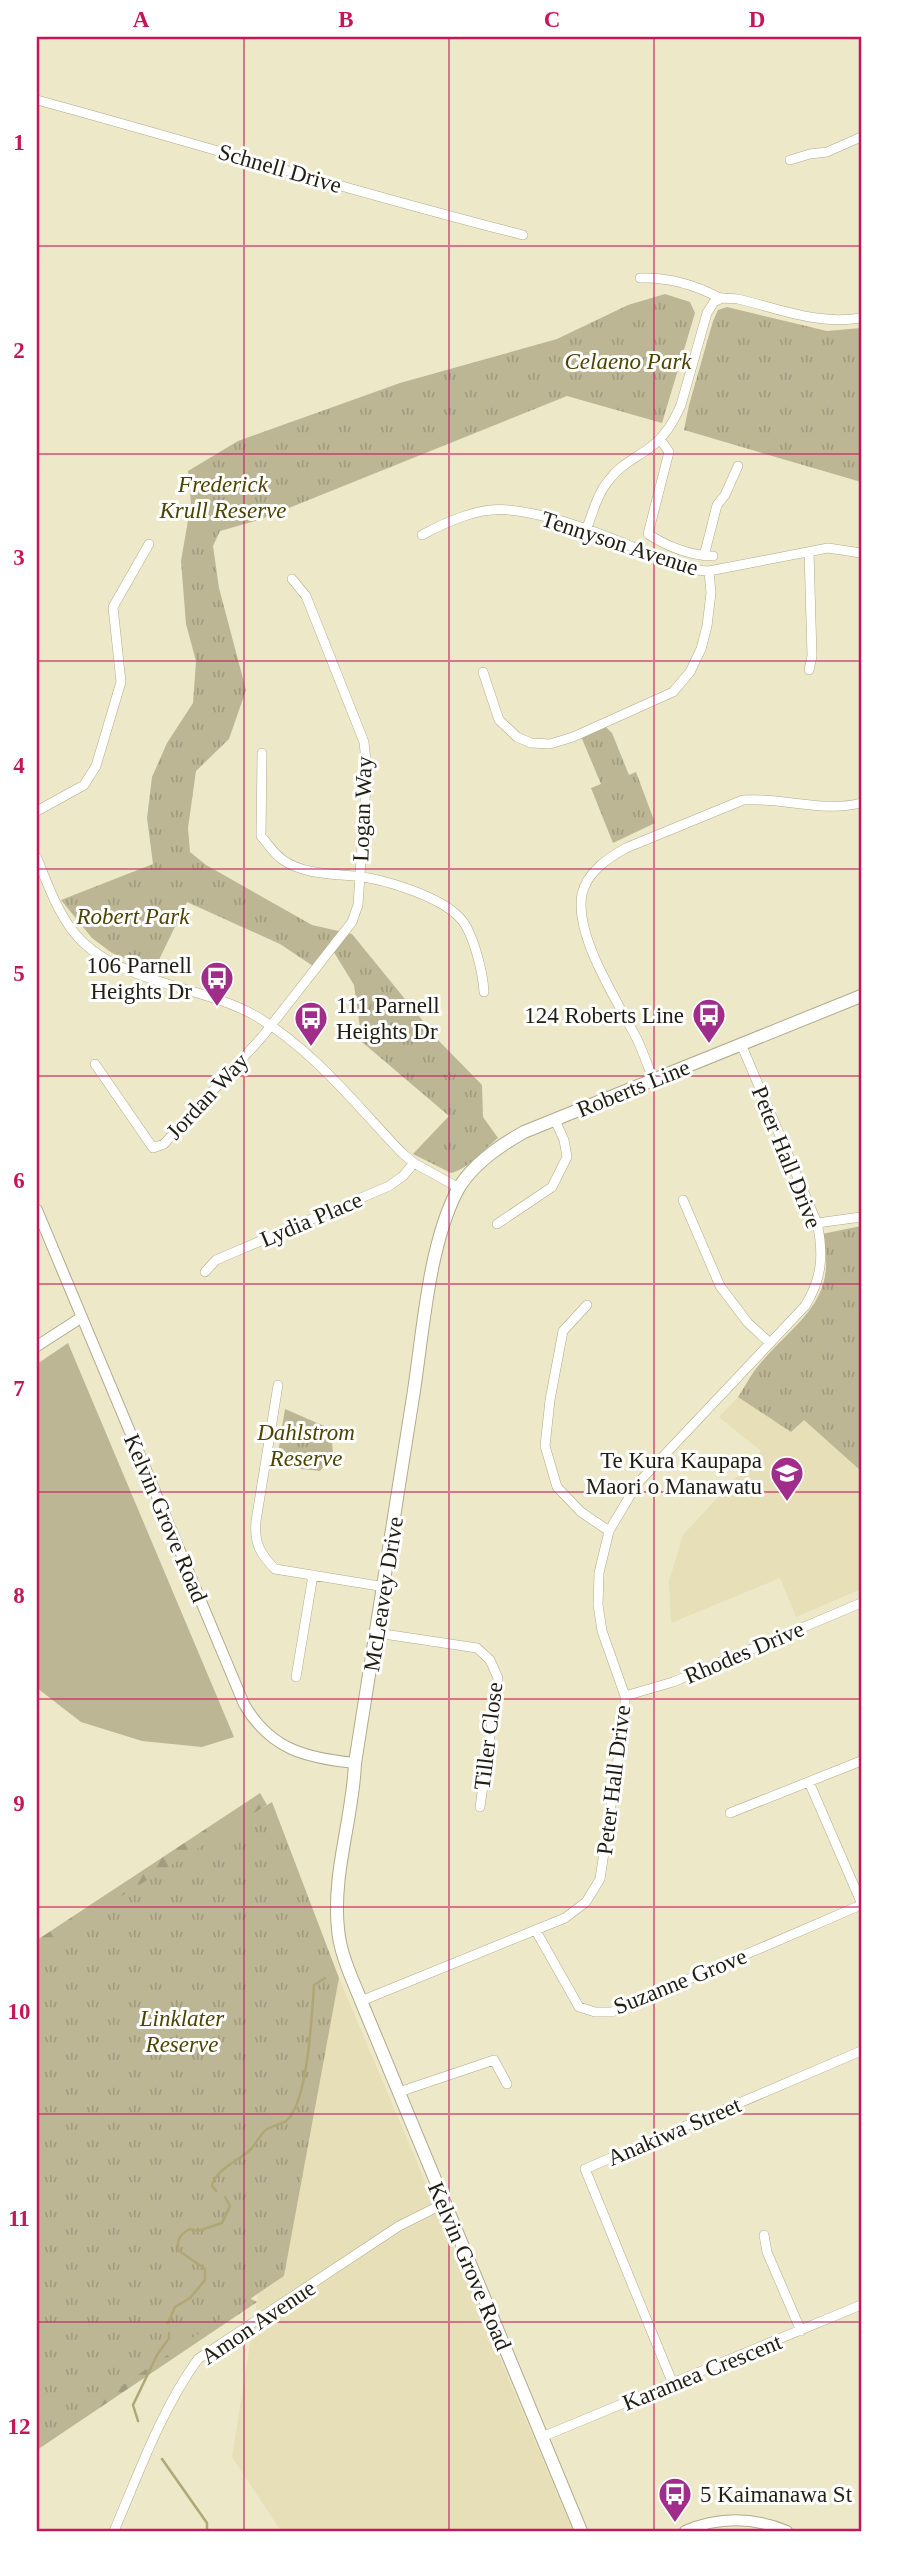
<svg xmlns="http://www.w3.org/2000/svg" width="898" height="2568" font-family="Georgia,serif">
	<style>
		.built { fill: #e6dfb7 }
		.grass { fill: #bcb694 }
		.forest { fill: url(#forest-firs) }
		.park { fill: url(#park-tufts) }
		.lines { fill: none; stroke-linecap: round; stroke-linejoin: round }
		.stream { stroke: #afa774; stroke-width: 2.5 }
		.minor-casing { stroke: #b0ab8c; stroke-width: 10 }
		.tertiary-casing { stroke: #b0ab8c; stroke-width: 12 }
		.secondary-casing { stroke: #b0ab8c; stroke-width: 14 }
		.minor { stroke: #fff; stroke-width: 9 }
		.tertiary { stroke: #fff; stroke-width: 10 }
		.secondary { stroke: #fff; stroke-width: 12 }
		.grid { fill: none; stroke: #c2185b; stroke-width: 2; stroke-opacity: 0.55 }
		.labels { text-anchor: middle; stroke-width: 6; stroke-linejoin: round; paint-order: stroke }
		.street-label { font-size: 23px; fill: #201e12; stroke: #fff }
		.park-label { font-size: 23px; font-style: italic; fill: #4d4300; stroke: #fff }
		.poi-label { font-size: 23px; fill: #201e12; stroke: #fff; text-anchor: end }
		.neatline { fill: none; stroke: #c2185b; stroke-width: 2.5 }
		.grid-label { font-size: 23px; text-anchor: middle; font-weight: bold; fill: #c2185b }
	</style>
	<defs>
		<pattern id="forest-firs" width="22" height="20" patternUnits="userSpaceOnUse" patternTransform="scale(1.75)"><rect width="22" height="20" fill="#bcb694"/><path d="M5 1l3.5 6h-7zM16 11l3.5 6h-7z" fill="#a19c7f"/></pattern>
		<pattern id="park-tufts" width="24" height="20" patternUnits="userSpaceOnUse" patternTransform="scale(1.75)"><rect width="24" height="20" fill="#bcb694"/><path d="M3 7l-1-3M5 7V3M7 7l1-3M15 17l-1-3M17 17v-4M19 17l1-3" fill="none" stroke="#a19c7f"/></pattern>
	</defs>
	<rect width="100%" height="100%" fill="#ede8c8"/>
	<path class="built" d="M738 1397 791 1432 803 1419 861 1471V1589L796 1617 780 1578 671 1623 669 1581 683 1535 761 1451 719 1417Z
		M339 1978 573 2531H281L232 2457 258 2294 284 2276Z"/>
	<path class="grass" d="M68 1343 234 1737 202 1747 142 1741 81 1722 37 1688V1364Z"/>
	<path class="forest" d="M260 1793 267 1805 37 1954V1940Z
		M246 2296 257 2302 37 2450V2436Z"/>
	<path class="park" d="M665 294 690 302 695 313 662 423 567 396 259 520 220 531 213 546 219 588 246 690 229 739 196 771 188 828 190 852 206 865 312 925 352 934 440 1042 482 1085 483 1117 498 1138C484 1149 467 1170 451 1173L413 1154 449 1116 362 1042 354 985 332 949 316 968 280 944 187 902 154 970 112 953 92 938 61 900 153 864 147 818 152 777 167 743 193 703 196 661 186 624 181 561 191 503 188 471 238 441 400 383 557 339 628 305Z
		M727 307 827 331 861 328V482L684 430 689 405 713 321 718 310Z
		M603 724 612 733 629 775 636 772 655 823 613 843 591 788 601 784 580 734Z
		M861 1226V1471L804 1420 791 1432 738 1397C744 1388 749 1378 755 1370 791 1323 841 1304 822 1234Z
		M285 1409 331 1429 333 1454 320 1471 276 1466Z
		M272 1802 339 1978 284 2276 37 2443V1949Z"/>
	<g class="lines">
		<path class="stream" d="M216 2191 212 2186C215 2170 238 2161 250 2150 256 2144 261 2133 267 2129 278 2123 286 2126 293 2112 308 2086 312 2016 314 1985L325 1978
			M168 2323 175 2307 190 2298 205 2280V2269L178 2250C177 2239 180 2234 190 2229L198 2231 222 2223 230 2206 225 2197
			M138 2421 133 2405 157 2355 169 2338V2333
			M162 2459 207 2523V2531"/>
		<defs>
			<path id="minor" d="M37 100C199 144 360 194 523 235
				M790 160 810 154 827 152 861 137
				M640 278C667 277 693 284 718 297 722 299 732 298 738 299 780 309 818 325 861 318
				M660 439 669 452 648 534C666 546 691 556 713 556
				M586 530C593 513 597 494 609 480 619 466 634 459 648 449 664 438 673 423 681 405L707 313 714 302 720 299
				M422 535C448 521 479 507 509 510 550 514 595 531 633 547 658 558 682 571 709 571L828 548 861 553
				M704 556 717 505 725 495 738 466
				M809 670 812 656 809 552
				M483 672 499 720 517 737 531 743 550 744 573 737 673 692 690 672 701 649 707 626 711 593 709 571
				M262 753 261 836C268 844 274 854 283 860 302 874 333 874 355 876 384 879 439 896 459 917 473 930 483 973 484 992
				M37 811 84 785 96 766 121 682 113 607 149 544
				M37 858C47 883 56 908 72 930 112 983 198 984 254 1015 313 1049 356 1105 402 1153L414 1163 459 1188
				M95 1064 153 1148 164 1144 262 1037 352 922 358 905 367 771 364 742 306 596 292 579
				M653 1079C648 1066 643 1052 637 1039 618 1002 574 936 582 894 587 872 608 858 626 848L743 800C782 797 823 813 861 803
				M683 1200 720 1286 748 1323 770 1343
				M817 1223 861 1217
				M497 1224 552 1187 567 1157 564 1140 555 1120
				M205 1272 216 1260 389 1186 403 1176 414 1163
				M587 1305 563 1331 550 1400 545 1446 557 1487 581 1512 609 1531
				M278 1385 256 1521C254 1543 260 1554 275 1569L385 1587
				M377 1633 477 1648 490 1660 498 1678 480 1807
				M296 1677 313 1575
				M625 1696 673 1682 861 1603
				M809 1782 861 1902
				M730 1813 861 1761
				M536 1931 579 2007 595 2012H612L861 1905
				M361 2001 565 1918 586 1902 600 1879 625 1713V1696L602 1631 598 1605 599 1573 609 1531 637 1484 805 1306C822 1279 824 1254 817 1223L741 1044
				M399 2092 494 2060 507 2084
				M764 2235 767 2252 801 2331
				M673 2384 585 2169 861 2051
				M542 2437 861 2305
				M114 2531C139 2473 161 2410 198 2359L399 2226 443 2204"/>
			<path id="tertiary" d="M37 1210 244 1704C270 1749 305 1758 355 1763
				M37 1346 82 1317
				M685 2531C720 2516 753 2517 787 2531"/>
			<path id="secondary" d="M581 2531 361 2001C352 1978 340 1954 338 1929 332 1873 353 1818 355 1763 374 1641 394 1519 413 1397 423 1334 428 1247 457 1191 471 1165 499 1146 524 1132L861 996"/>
		</defs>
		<use href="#minor" class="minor-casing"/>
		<use href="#tertiary" class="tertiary-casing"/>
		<use href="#secondary" class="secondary-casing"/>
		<use href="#minor" class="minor"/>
		<use href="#tertiary" class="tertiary"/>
		<use href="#secondary" class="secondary"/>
	</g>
	<path class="grid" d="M244 37V2531M449 37V2531M654 37V2531M37 246H861M37 454H861M37 661H861M37 869H861M37 1076H861M37 1284H861M37 1492H861M37 1699H861M37 1907H861M37 2114H861M37 2322H861"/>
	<defs>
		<symbol id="bus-pin" viewBox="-11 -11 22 30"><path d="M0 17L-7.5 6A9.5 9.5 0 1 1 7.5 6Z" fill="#9f2d89" stroke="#fff"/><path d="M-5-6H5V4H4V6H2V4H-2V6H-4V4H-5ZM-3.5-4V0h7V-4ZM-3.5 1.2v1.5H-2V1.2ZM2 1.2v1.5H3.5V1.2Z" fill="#fff"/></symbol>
		<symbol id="school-pin" viewBox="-11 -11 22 30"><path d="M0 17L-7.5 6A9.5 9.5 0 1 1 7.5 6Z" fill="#9f2d89" stroke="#fff"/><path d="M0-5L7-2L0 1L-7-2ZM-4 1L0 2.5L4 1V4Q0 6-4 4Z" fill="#fff"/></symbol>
	</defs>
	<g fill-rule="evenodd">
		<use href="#bus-pin" x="198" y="959" width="38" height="52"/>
		<use href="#bus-pin" x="690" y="996" width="38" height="52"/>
		<use href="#bus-pin" x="292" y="999" width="38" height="52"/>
		<use href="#school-pin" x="768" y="1454" width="38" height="52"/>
		<use href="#bus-pin" x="656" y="2475" width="38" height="52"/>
	</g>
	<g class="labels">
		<g class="street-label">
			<text transform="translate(280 168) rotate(16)" y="8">Schnell Drive</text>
			<text transform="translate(620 543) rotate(18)" y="8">Tennyson Avenue</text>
			<text transform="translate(362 809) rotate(-88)" y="8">Logan Way</text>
			<text transform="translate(633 1088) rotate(-22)" y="8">Roberts Line</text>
			<text transform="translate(207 1096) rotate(-47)" y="8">Jordan Way</text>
			<text transform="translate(787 1157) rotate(68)" y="8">Peter Hall Drive</text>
			<text transform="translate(311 1219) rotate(-23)" y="8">Lydia Place</text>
			<text transform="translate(166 1518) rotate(67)" y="8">Kelvin Grove Road</text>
			<text transform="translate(383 1594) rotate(-81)" y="8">McLeavey Drive</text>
			<text transform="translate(744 1652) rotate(-23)" y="8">Rhodes Drive</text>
			<text transform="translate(488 1736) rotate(-83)" y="8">Tiller Close</text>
			<text transform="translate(613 1780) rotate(-83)" y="8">Peter Hall Drive</text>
			<text transform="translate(680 1981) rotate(-22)" y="8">Suzanne Grove</text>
			<text transform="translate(674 2131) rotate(-23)" y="8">Anakiwa Street</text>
			<text transform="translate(470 2266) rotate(67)" y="8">Kelvin Grove Road</text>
			<text transform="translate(258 2322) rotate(-34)" y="8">Amon Avenue</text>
			<text transform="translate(702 2372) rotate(-22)" y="8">Karamea Crescent</text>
		</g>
		<g class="park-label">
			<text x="628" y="369">Celaeno Park</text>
			<text x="223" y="492">Frederick<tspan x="223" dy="26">Krull Reserve</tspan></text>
			<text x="133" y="924">Robert Park</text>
			<text x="306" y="1440">Dahlstrom<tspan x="306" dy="26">Reserve</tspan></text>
			<text x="182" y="2026">Linklater<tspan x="182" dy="26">Reserve</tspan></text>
		</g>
		<g class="poi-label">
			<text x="192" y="973">106 Parnell<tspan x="192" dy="26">Heights Dr</tspan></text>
			<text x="336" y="1013" text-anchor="start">111 Parnell<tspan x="336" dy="26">Heights Dr</tspan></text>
			<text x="684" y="1023">124 Roberts Line</text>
			<text x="762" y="1468">Te Kura Kaupapa<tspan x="762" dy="26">Maori o Manawatu</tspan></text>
			<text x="700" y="2502" text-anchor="start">5 Kaimanawa St</text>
		</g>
	</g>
	<rect width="898" height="2568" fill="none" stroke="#ffffff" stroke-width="77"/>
	<rect x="38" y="38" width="822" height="2492" class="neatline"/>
	<g class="grid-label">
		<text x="141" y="27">A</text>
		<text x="346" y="27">B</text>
		<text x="552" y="27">C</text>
		<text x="757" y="27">D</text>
		<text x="19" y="150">1</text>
		<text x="19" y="358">2</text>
		<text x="19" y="565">3</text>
		<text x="19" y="773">4</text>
		<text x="19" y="981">5</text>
		<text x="19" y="1188">6</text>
		<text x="19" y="1396">7</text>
		<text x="19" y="1603">8</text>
		<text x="19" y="1811">9</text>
		<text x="19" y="2019">10</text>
		<text x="19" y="2226">11</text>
		<text x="19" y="2434">12</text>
	</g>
</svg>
